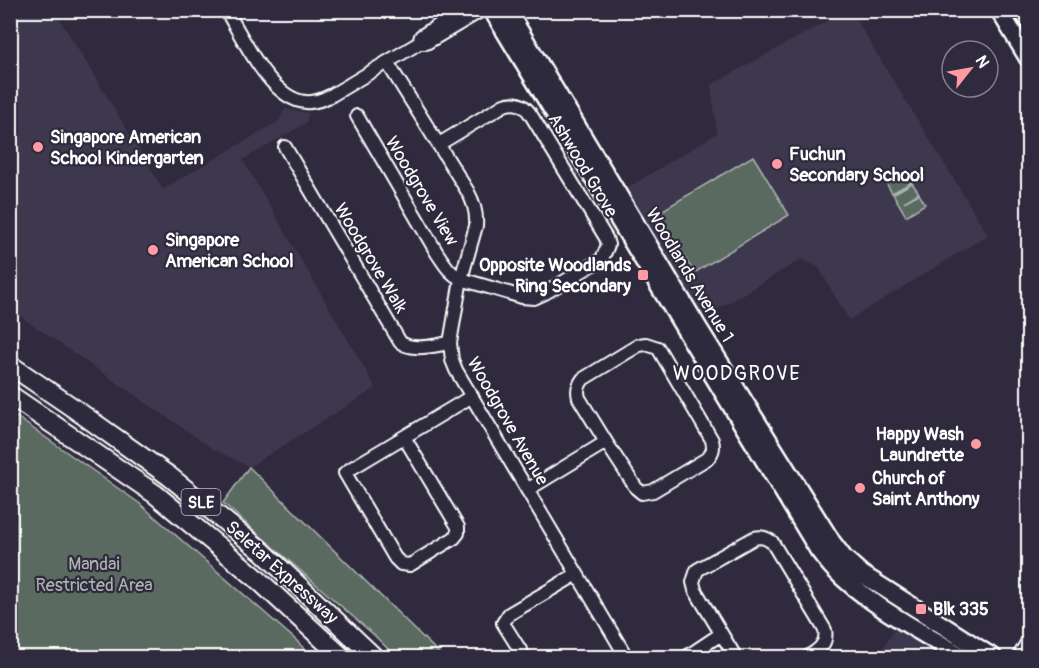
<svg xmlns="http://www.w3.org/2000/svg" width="1039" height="668" font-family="Pangolin,sans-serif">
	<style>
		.built { fill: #3e374d }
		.green { fill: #5a6a61; stroke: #acb4b0; stroke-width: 1.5 }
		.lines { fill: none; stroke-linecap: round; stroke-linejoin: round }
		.minor-casing { stroke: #fff; stroke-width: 16 }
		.major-casing { stroke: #fff; stroke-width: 21 }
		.highway-casing { stroke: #fff; stroke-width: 22 }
		.minor { stroke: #2f2a3d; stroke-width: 12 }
		.major { stroke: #2f2a3d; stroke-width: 16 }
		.highway { stroke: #2f2a3d; stroke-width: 18 }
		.poi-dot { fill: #ff9aa2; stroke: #2f2a3d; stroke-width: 2 }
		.labels { text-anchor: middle; stroke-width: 4.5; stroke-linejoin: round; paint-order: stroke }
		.shield { fill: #2f2a3d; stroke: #c1bfc5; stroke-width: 1.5 }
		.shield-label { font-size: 16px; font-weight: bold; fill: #fff }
		.poi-label { font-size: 18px; font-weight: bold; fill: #fff; stroke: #2f2a3d; text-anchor: start }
		.street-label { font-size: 18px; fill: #fff; stroke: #2f2a3d }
		.park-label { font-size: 18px; fill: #acb4b0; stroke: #2f2a3d }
		.neighbourhood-label { font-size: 20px; letter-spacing: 1.5px; fill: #fff; stroke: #2f2a3d }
	</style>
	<rect width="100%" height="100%" fill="#2f2a3d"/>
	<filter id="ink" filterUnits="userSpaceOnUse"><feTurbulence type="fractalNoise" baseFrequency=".0167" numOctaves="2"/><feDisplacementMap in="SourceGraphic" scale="12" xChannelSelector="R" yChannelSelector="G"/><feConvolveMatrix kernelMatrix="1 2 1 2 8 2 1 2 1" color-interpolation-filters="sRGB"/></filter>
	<g filter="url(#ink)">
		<path class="built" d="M11 10 55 11 163 189 279 121 285 109 309 113 306 123 243 160 376 388 249 467 213 449 11 310Z
			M845 11H851L988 235 849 320 818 267 802 259 701 319 624 190 717 133 711 85Z
			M896 627 945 657 877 658Z"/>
		<path class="green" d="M753 156 789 215 694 273 658 213Z
			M906 171 912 182 892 193 886 183Z
			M912 183 919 193 904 202 919 194 925 204 906 216 893 194Z
			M11 413 139 503 297 641 312 657H11Z
			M249 467 443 657H396L374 635 223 503Z"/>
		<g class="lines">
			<defs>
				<path id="minor" d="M226 10C243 38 271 100 306 102 315 103 324 99 332 95L419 43H426L482 10
					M419 43 421 36 463 10
					M387 62 468 192C474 203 477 214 476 226L461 279 450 343 452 360 456 370 627 658
					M357 116 437 253C444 263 449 273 461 279L522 297 534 298 545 293 602 259 608 245 606 238 531 115C524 104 516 101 504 105L439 144
					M285 147 400 342C413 352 435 345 450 343
					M646 344 658 348 712 440C714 448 713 452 708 458L653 491 642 493 636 488 606 442 579 398C577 390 578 386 583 379L639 345Z
					M404 437 458 527V533L454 538 410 565 401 564 395 558 345 473 352 468 464 401 472 396
					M527 490 606 442
					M525 658 503 623 509 614 577 574
					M685 658 721 634
					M736 658 695 590 693 582 697 570 754 538C762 536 766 538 772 542L825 630C828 645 817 651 806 658
					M1018 658 1028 641"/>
				<path id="major" d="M492 10 819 551C824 557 829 564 834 569 867 604 922 632 964 658
					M507 10 699 329 832 542 844 558 862 574 994 658
					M999 10 1028 58
					M1023 10 1028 20"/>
				<path id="highway" d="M10 365 69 405 169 476 263 552 375 658
					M10 395 155 494 254 576 343 658"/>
			</defs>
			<use href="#minor" class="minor-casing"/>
			<use href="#major" class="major-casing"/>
			<use href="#highway" class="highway-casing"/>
			<use href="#minor" class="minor"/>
			<use href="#major" class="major"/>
			<use href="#highway" class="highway"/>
		</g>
	</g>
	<g class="poi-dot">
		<circle cx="38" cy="147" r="6"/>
		<circle cx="777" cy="164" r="6"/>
		<circle cx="153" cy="250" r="6"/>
		<rect x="637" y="269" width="12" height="12" rx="3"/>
		<circle cx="976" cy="444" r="6"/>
		<circle cx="860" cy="488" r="6"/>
		<rect x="915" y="603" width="12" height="12" rx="3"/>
	</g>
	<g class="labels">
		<rect class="shield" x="181.5" y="489" width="39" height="26" rx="4.5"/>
		<g class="shield-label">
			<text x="201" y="508">SLE</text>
		</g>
		<g class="poi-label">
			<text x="50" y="143">Singapore American<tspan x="50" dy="21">School Kindergarten</tspan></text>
			<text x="789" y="160">Fuchun<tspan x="789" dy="21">Secondary School</tspan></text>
			<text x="165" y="246">Singapore<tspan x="165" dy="21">American School</tspan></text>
			<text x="631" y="271" text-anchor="end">Opposite Woodlands<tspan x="631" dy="21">Ring Secondary</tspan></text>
			<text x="964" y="440" text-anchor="end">Happy Wash<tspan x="964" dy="21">Laundrette</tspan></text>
			<text x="872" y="484">Church of<tspan x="872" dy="21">Saint Anthony</tspan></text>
			<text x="933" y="615">Blk 335</text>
		</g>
		<g class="street-label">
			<text transform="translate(583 165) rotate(59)" y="6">Ashwood Grove</text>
			<text transform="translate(422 191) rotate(59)" y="6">Woodgrove View</text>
			<text transform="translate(371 258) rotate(59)" y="6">Woodgrove Walk</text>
			<text transform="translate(690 275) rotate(59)" y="6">Woodlands Avenue 1</text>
			<text transform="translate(508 421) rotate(60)" y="6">Woodgrove Avenue</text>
			<text transform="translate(282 572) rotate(42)" y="6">Seletar Expressway</text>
		</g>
		<g class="park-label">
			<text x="94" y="570">Mandai<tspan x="94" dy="21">Restricted Area</tspan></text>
		</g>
		<g class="neighbourhood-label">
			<text x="737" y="380">WOODGROVE</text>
		</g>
	</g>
	<rect width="1039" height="668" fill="none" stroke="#2f2a3d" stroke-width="36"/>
	<rect x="18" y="18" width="1003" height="632" fill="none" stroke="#fff" stroke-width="2" filter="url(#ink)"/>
	<g transform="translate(970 69) rotate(59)"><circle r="28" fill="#2f2a3d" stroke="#827f8b" stroke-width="1.5"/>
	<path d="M0-4.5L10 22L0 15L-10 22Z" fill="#ff9aa2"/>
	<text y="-9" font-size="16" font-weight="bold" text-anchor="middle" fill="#ffffff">N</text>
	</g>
</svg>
